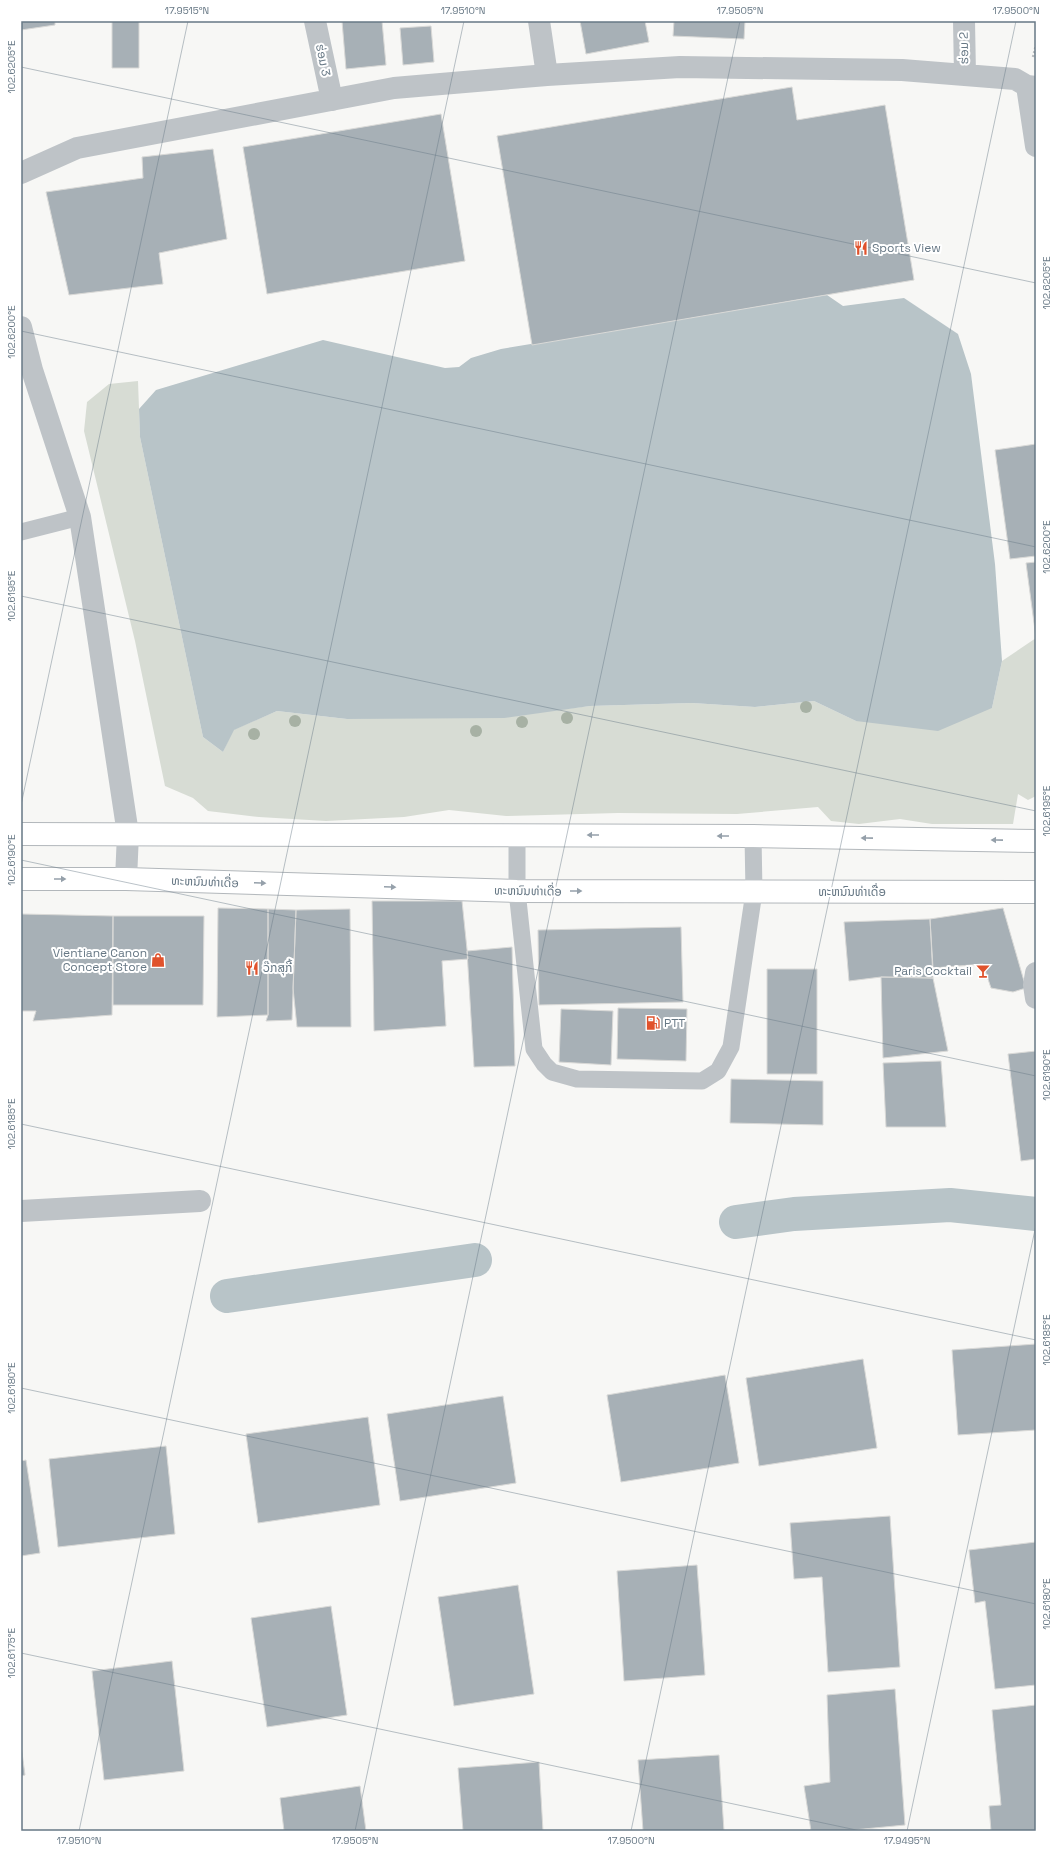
<svg xmlns="http://www.w3.org/2000/svg" width="1057" height="1852" font-family="'Space Grotesk','Noto Sans Lao',sans-serif">
	<style>
		.green { fill: #d7dcd4 }
		.water { fill: #b8c4c8 }
		.lines { fill: none; stroke-linecap: round; stroke-linejoin: round }
		.canal { stroke: #b8c4c8; stroke-width: 34 }
		.building { fill: #a7b0b6; stroke: #d9d9d7 }
		.primary-casing { stroke: #b2b7bb; stroke-width: 24 }
		.path { stroke: #b9bcbf; stroke-width: 2.5; stroke-dasharray: 2 2; stroke-linecap: butt }
		.service { stroke: #bec3c7; stroke-width: 17 }
		.minor { stroke: #bec3c7; stroke-width: 22 }
		.primary { stroke: #fff; stroke-width: 22 }
		.tree { fill: #a7b1a4 }
		.oneway { fill: #95a0aa }
		.ticks { fill: none; stroke: #677885; stroke-width: 1; stroke-opacity: 0.45 }
		.labels { text-anchor: middle; stroke-width: 4; stroke-linejoin: round; paint-order: stroke }
		.street-label { font-size: 12px; fill: #677885; stroke: #fff }
		.poi-label { font-size: 12px; fill: #677885; stroke: #fff; text-anchor: start }
		.neatline { fill: none; stroke: #677885; stroke-width: 1.5 }
		.ticks-label { font-size: 10px; text-anchor: middle; fill: #677885 }
	</style>
	<rect width="100%" height="100%" fill="#f7f7f5"/>
	<path class="green" d="M138 381 140 437 203 737 223 752 233 730 277 711 347 719 556 710 590 706 692 703 755 707 814 701 856 721 992 708 1002 661 1036 638V796L1028 800 1018 794 1013 824H932L900 819 859 824 831 821 818 807 737 814 618 813 506 816 449 810 404 817 326 821 259 817 208 811 193 798 165 786 135 641 84 431 87 402 109 384Z"/>
	<path class="water" d="M827 295 843 306 904 298 958 334 971 374 995 564 1002 661 992 708 938 731 856 721 814 701 755 707 692 703 590 706 504 718 347 719 277 711 234 730 223 752 203 737 140 437 139 409 156 390 323 340 445 368 459 367 471 358 501 349Z"/>
	<g class="lines">
		<path class="canal" d="M736 1222 794 1214 950 1205 1036 1214
			M227 1296 475 1260"/>
	</g>
	<path class="building" d="M21 21H55V25L21 30Z
		M112 21H139V68H112Z
		M342 21H382L386 65 346 69Z
		M580 21H645L649 42 586 54Z
		M674 21H745L744 39 673 36Z
		M431 26 434 62 403 65 400 28Z
		M792 87 797 120 885 105 914 280 532 345 497 136Z
		M441 114 465 261 267 294 243 147Z
		M213 149 227 239 159 253 163 284 69 295 46 192 143 178 142 157Z
		M1036 444V556L1010 559 995 450Z
		M1036 562V638L1026 563Z
		M372 901H462L468 959 442 961 446 1026 374 1031Z
		M218 908 268 909V1015L217 1017Z
		M1003 908 1026 988 1013 992 991 988 983 964 933 968 930 919Z
		M268 909 296 910 292 1020 266 1021 268 1015Z
		M350 909 351 1027H297L293 988 296 910Z
		M21 914 113 916 112 1015 33 1021 36 1011H21Z
		M113 916H204L203 1005H113Z
		M930 919 933 978 881 977 849 981 844 922Z
		M681 927 683 1002 539 1005 538 930Z
		M512 947 515 1066 474 1067 467 951Z
		M767 969H817V1074H767Z
		M881 977 933 978 948 1051 883 1058Z
		M618 1008 687 1009 686 1061 617 1059Z
		M561 1009 613 1011 611 1065 559 1062Z
		M1036 1051V1159L1021 1161 1008 1054Z
		M941 1061 946 1127H886L883 1063Z
		M731 1079 823 1081V1125L730 1123Z
		M1036 1344V1430L958 1435 952 1350Z
		M863 1359 877 1448 759 1466 746 1378Z
		M725 1375 739 1463 621 1482 607 1395Z
		M503 1396 516 1483 400 1501 387 1414Z
		M368 1417 380 1505 258 1523 246 1434Z
		M166 1446 175 1534 58 1547 49 1459Z
		M26 1460 40 1553 21 1556V1461Z
		M890 1516 900 1667 828 1672 822 1577 794 1579 790 1523Z
		M1036 1542V1685L995 1689 985 1601 975 1603 969 1550Z
		M697 1565 705 1675 624 1681 617 1571Z
		M518 1585 534 1694 454 1706 438 1597Z
		M331 1606 347 1715 267 1727 251 1618Z
		M172 1661 184 1771 104 1780 92 1671Z
		M895 1689 905 1825 843 1831H811L804 1786 830 1782 827 1695Z
		M1036 1705V1831H991L989 1806 1001 1805 992 1710Z
		M21 1745 25 1775 21 1776Z
		M719 1755 724 1831H643L638 1760Z
		M539 1762 543 1831H463L458 1768Z
		M360 1786 366 1831H284L280 1798Z"/>
	<g class="lines">
		<defs>
			<path id="primary" d="M21 834 753 836 1036 841
				M21 879H126L517 891 1036 892"/>
		</defs>
		<use href="#primary" class="primary-casing"/>
		<path class="path" d="M1033 57 1036 45"/>
		<path class="service" d="M21 532 80 517
			M517 835V891L534 1049 544 1064 552 1072 577 1079 702 1081 718 1071 731 1047 754 892 753 836"/>
		<path class="minor" d="M315 21 332 100
			M539 21 547 75
			M964 21 965 75
			M1027 86 1036 146
			M21 173 77 148 394 88 547 75 680 67 902 70 1015 79 1027 86 1036 87
			M21 327 32 370 80 517 128 834 126 879
			M1036 973 1034 985 1036 998
			M21 1211 200 1201"/>
		<use href="#primary" class="primary"/>
	</g>
	<g class="tree">
		<circle cx="806" cy="707" r="6"/>
		<circle cx="567" cy="718" r="6"/>
		<circle cx="295" cy="721" r="6"/>
		<circle cx="522" cy="722" r="6"/>
		<circle cx="476" cy="731" r="6"/>
		<circle cx="254" cy="734" r="6"/>
	</g>
	<defs><path id="oneway-solid" d="M-6-.8H1V-3.2L6.5 0L1 3.2V.8H-6Z"/></defs>
	<g class="oneway">
		<use href="#oneway-solid" transform="translate(593 835) rotate(-180)"/>
		<use href="#oneway-solid" transform="translate(723 836) rotate(-180)"/>
		<use href="#oneway-solid" transform="translate(867 838) rotate(-179)"/>
		<use href="#oneway-solid" transform="translate(997 840) rotate(-179)"/>
		<use href="#oneway-solid" transform="translate(60 879)"/>
		<use href="#oneway-solid" transform="translate(260 883) rotate(2)"/>
		<use href="#oneway-solid" transform="translate(390 887) rotate(2)"/>
		<use href="#oneway-solid" transform="translate(576 891)"/>
	</g>
	<path class="ticks" d="M21 67 1036 283M21 331 1036 547M21 596 1036 811M21 805 188 21M21 860 1036 1076M21 1124 1036 1340M21 1388 1036 1604M21 1653 861 1831M79 1831 464 21M355 1831 740 21M631 1831 1016 21M907 1831 1036 1225"/>
	<defs>
		<symbol id="restaurant-bare" viewBox="-9 -9 18 18"><path d="M-5-6h1v4h1v-4h1v4h1v-4h1v5L-1.5 .5V6h-2V.5L-5-1ZM5-6V6H3V1.5H1.5Q1.5-4 5-6Z" fill="#e0522c" stroke="#fff" stroke-width="2.5" paint-order="stroke"/></symbol>
		<symbol id="shop-bare" viewBox="-9 -9 18 18"><path d="M-5-2.5h2.3a2.7 3.5 0 0 1 5.4 0H5L5.5 6h-11ZM-1.5-2.5h3a1.5 2.3 0 0 0-3 0Z" fill="#e0522c" stroke="#fff" stroke-width="2.5" paint-order="stroke"/></symbol>
		<symbol id="bar-bare" viewBox="-9 -9 18 18"><path d="M-6-5H6L.8 .8V4.5H3.5V6h-7V4.5H-.8V.8Z" fill="#e0522c" stroke="#fff" stroke-width="2.5" paint-order="stroke"/></symbol>
		<symbol id="fuel-bare" viewBox="-9 -9 18 18"><path d="M-5.5-6h7V0h2V4h1.3V-2.5L3-4.5l.8-.8L6-3V5H2.5V1h-1V6h-7ZM-4.2-4.7v3.2H.2V-4.7Z" fill="#e0522c" stroke="#fff" stroke-width="2.5" paint-order="stroke"/></symbol>
	</defs>
	<g fill-rule="evenodd">
		<use href="#restaurant-bare" x="851" y="238" width="20" height="20"/>
		<use href="#shop-bare" x="148" y="950" width="20" height="20"/>
		<use href="#restaurant-bare" x="242" y="958" width="20" height="20"/>
		<use href="#bar-bare" x="973" y="961" width="20" height="20"/>
		<use href="#fuel-bare" x="643" y="1013" width="20" height="20"/>
	</g>
	<g class="labels">
		<g class="street-label">
			<text transform="translate(964 48) rotate(-91)" y="4">ຮ່ອມ 2</text>
			<text transform="translate(323 60) rotate(78)" y="4">ຮ່ອມ 3</text>
			<text transform="translate(205 882) rotate(2)" y="4">ທະຫນົນທ່າເດື່ອ</text>
			<text transform="translate(528 891) rotate(1)" y="4">ທະຫນົນທ່າເດື່ອ</text>
			<text x="852" y="896">ທະຫນົນທ່າເດື່ອ</text>
		</g>
		<g class="poi-label">
			<text x="872" y="252">Sports View</text>
			<text x="147" y="957" text-anchor="end">Vientiane Canon<tspan x="147" dy="14">Concept Store</tspan></text>
			<text x="263" y="972">ວ໊ກສຸກີ້</text>
			<text x="972" y="975" text-anchor="end">Paris Cocktail</text>
			<text x="664" y="1027">PTT</text>
		</g>
	</g>
	<rect width="1057" height="1852" fill="none" stroke="#ffffff" stroke-width="44"/>
	<rect x="22" y="22" width="1013" height="1808" class="neatline"/>
	<g class="ticks-label">
		<text x="187" y="14">17.9515°N</text>
		<text x="463" y="14">17.9510°N</text>
		<text x="740" y="14">17.9505°N</text>
		<text x="1016" y="14">17.9500°N</text>
		<text transform="translate(11 67) rotate(-90)" y="4">102.6205°E</text>
		<text transform="translate(1046 283) rotate(-90)" y="4">102.6205°E</text>
		<text transform="translate(11 332) rotate(-90)" y="4">102.6200°E</text>
		<text transform="translate(1046 547) rotate(-90)" y="4">102.6200°E</text>
		<text transform="translate(11 596) rotate(-90)" y="4">102.6195°E</text>
		<text transform="translate(1046 811) rotate(-90)" y="4">102.6195°E</text>
		<text transform="translate(11 860) rotate(-90)" y="4">102.6190°E</text>
		<text transform="translate(1046 1075) rotate(-90)" y="4">102.6190°E</text>
		<text transform="translate(11 1124) rotate(-90)" y="4">102.6185°E</text>
		<text transform="translate(1046 1340) rotate(-90)" y="4">102.6185°E</text>
		<text transform="translate(11 1388) rotate(-90)" y="4">102.6180°E</text>
		<text transform="translate(1046 1604) rotate(-90)" y="4">102.6180°E</text>
		<text transform="translate(11 1653) rotate(-90)" y="4">102.6175°E</text>
		<text x="79" y="1844">17.9510°N</text>
		<text x="355" y="1844">17.9505°N</text>
		<text x="631" y="1844">17.9500°N</text>
		<text x="907" y="1844">17.9495°N</text>
	</g>
</svg>
